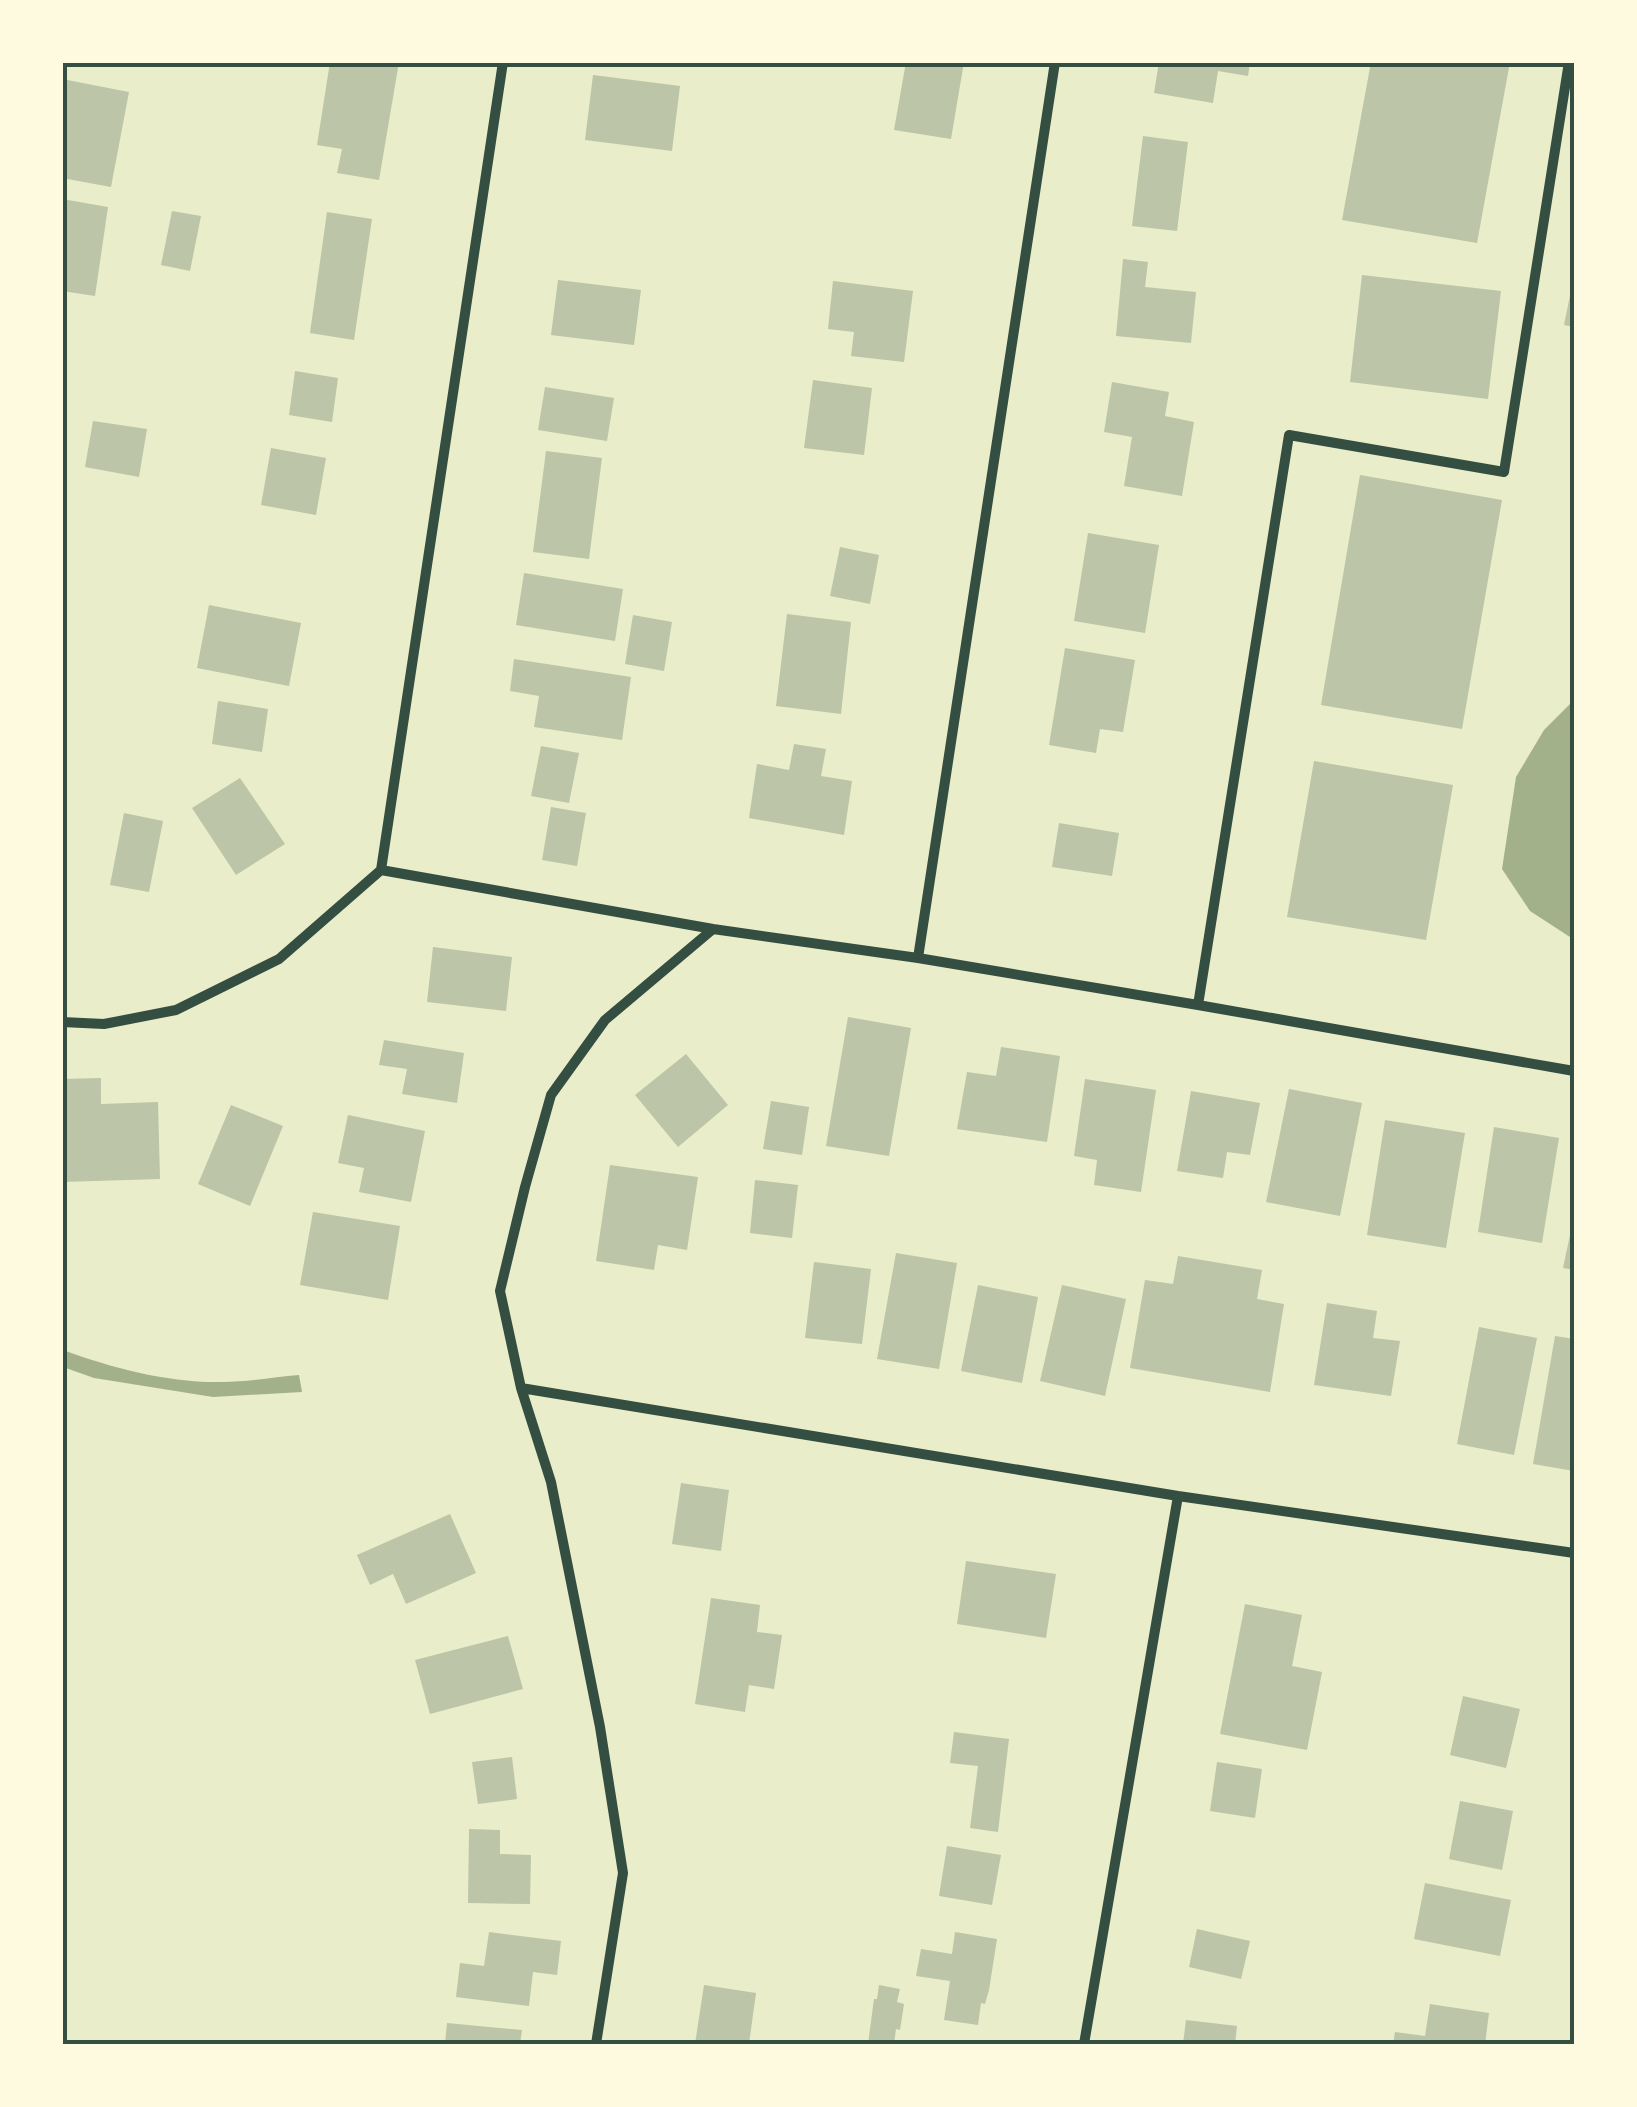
<svg xmlns="http://www.w3.org/2000/svg" width="1637" height="2107" font-family="Mulish,sans-serif">
	<style>
		.water { fill: #a3b18a }
		.building { fill: #bcc5a7 }
		.lines { fill: none; stroke-linecap: round; stroke-linejoin: round }
		.minor { stroke: #344e41; stroke-width: 10 }
		.neatline { fill: none; stroke: #344e41; stroke-width: 4 }
	</style>
	<rect width="100%" height="100%" fill="#e9edc9"/>
	<path class="water" d="M1574 700V939H1573L1530 911 1502 869 1516 777 1544 730Z
		M63 1350C112 1368 168 1383 222 1382 247 1382 274 1377 299 1375L302 1392 213 1397 94 1378 63 1367Z"/>
	<path class="building" d="M330 62H399L379 180 337 173 342 149 317 145Z
		M906 62H964L951 139 894 130Z
		M1159 62H1250L1248 76 1218 71 1213 103 1154 93Z
		M1371 62H1510L1477 243 1342 220Z
		M593 75 680 86 672 151 585 140Z
		M62 79 129 92 111 187 62 178Z
		M1143 136 1188 142 1177 231 1132 226Z
		M62 199 108 207 95 296 62 291Z
		M172 211 201 216 190 271 161 265Z
		M327 212 372 219 354 340 310 333Z
		M1123 259 1148 262 1145 287 1196 292 1191 343 1116 336Z
		M1362 275 1501 291 1488 399 1350 382Z
		M558 280 641 290 634 345 551 335Z
		M833 281 913 291 904 362 851 356 854 332 828 329Z
		M1573 281H1574V327L1564 325Z
		M295 371 338 378 332 422 289 415Z
		M813 380 872 388 864 455 804 448Z
		M1112 382 1169 392 1165 416 1194 422 1182 496 1124 486 1132 437 1104 432Z
		M545 387 614 398 607 441 538 430Z
		M93 421 147 429 139 477 85 467Z
		M271 448 326 458 316 515 261 505Z
		M546 451 602 458 589 559 533 552Z
		M1360 475 1502 500 1462 729 1321 705Z
		M1088 533 1159 545 1145 633 1074 621Z
		M840 547 879 555 870 604 830 596Z
		M524 573 623 589 615 641 516 625Z
		M209 605 301 623 289 686 197 668Z
		M787 614 851 622 841 714 776 706Z
		M633 615 672 622 664 671 625 664Z
		M1065 648 1135 660 1123 732 1100 729 1096 753 1049 745Z
		M514 659 631 677 622 740 534 727 539 696 510 691Z
		M218 701 268 709 262 752 212 744Z
		M794 744 826 749 821 776 852 781 844 835 749 818 757 764 789 770Z
		M541 746 579 753 569 803 531 796Z
		M1314 761 1453 785 1426 940 1287 917Z
		M240 778 285 844 236 875 192 808Z
		M551 807 586 813 577 866 542 860Z
		M124 813 163 821 149 892 110 885Z
		M1059 823 1119 833 1112 876 1052 867Z
		M433 947 512 957 506 1011 427 1002Z
		M848 1017 911 1028 889 1156 826 1146Z
		M384 1040 464 1053 457 1103 402 1094 407 1069 379 1065Z
		M1001 1047 1060 1056 1047 1142 957 1129 967 1072 996 1076Z
		M686 1054 728 1105 678 1147 635 1095Z
		M101 1078V1104L158 1102 160 1179 62 1182V1079Z
		M1085 1079 1156 1090 1141 1192 1094 1185 1097 1160 1074 1156Z
		M1289 1089 1362 1103 1340 1216 1266 1202Z
		M1191 1091 1260 1103 1250 1155 1227 1152 1223 1178 1177 1171Z
		M771 1101 809 1107 802 1155 763 1149Z
		M231 1105 283 1126 250 1206 198 1184Z
		M348 1115 425 1131 411 1202 359 1192 364 1168 338 1163Z
		M1385 1120 1465 1133 1446 1248 1367 1235Z
		M1494 1127 1559 1138 1542 1243 1478 1232Z
		M610 1165 698 1177 687 1250 658 1245 654 1270 596 1261Z
		M755 1180 798 1185 792 1238 750 1233Z
		M313 1212 400 1226 388 1300 300 1285Z
		M1573 1221H1574V1270L1563 1268Z
		M896 1253 957 1263 939 1369 877 1359Z
		M1178 1256 1262 1270 1257 1299 1284 1304 1270 1392 1130 1368 1145 1280 1173 1284Z
		M814 1262 871 1269 862 1344 805 1338Z
		M978 1285 1038 1297 1022 1383 961 1371Z
		M1062 1285 1126 1299 1105 1396 1040 1381Z
		M1327 1303 1377 1311 1373 1338 1400 1341 1391 1396 1314 1385Z
		M1479 1327 1537 1338 1514 1455 1457 1444Z
		M1555 1336 1574 1339V1471L1533 1464Z
		M681 1483 729 1490 721 1551 672 1544Z
		M450 1514 476 1573 406 1604 393 1574 370 1585 357 1555Z
		M966 1561 1056 1574 1046 1638 957 1624Z
		M711 1598 760 1605 757 1632 782 1635 774 1689 749 1685 745 1712 695 1704Z
		M1245 1604 1302 1615 1292 1666 1322 1672 1307 1750 1220 1734Z
		M508 1636 523 1689 430 1714 415 1660Z
		M1463 1696 1520 1709 1506 1768 1450 1755Z
		M954 1732 1009 1739 998 1832 970 1828 978 1766 950 1763Z
		M512 1757 517 1799 478 1804 472 1762Z
		M1217 1762 1262 1769 1255 1818 1210 1811Z
		M1460 1801 1513 1811 1502 1870 1449 1859Z
		M469 1829 500 1830V1854L531 1855 530 1904 468 1903Z
		M947 1846 1001 1855 992 1905 939 1896Z
		M1425 1883 1511 1900 1500 1956 1414 1939Z
		M1197 1929 1250 1941 1241 1979 1189 1967Z
		M489 1932 561 1941 557 1975 533 1972 529 2006 456 1997 460 1963 484 1966Z
		M955 1932 997 1939 989 1990 985 2004 981 2003 978 2025 944 2020 950 1981 916 1976 921 1949 952 1954Z
		M704 1985 756 1993 749 2044H695Z
		M879 1985 900 1989 897 2002 904 2004 900 2030 896 2029 894 2044H868L874 1999H877Z
		M1430 2004 1489 2013 1485 2044H1393L1395 2032 1425 2036Z
		M1186 2020 1237 2026 1235 2044H1183Z
		M447 2023 522 2030 520 2044H445Z"/>
	<g class="lines">
		<path class="minor" d="M381 870 503 62
			M918 958 1055 62
			M1198 1005 1289 435 1504 472 1569 62
			M62 1022 104 1024 176 1010 279 959 381 870 713 929 918 958 1198 1005 1574 1071
			M521 1388 1178 1496 1574 1553
			M596 2044 623 1873 600 1727 551 1482 521 1388 500 1291 525 1187 551 1095 605 1020 713 929
			M1084 2044 1178 1496"/>
	</g>
	<rect width="1637" height="2107" fill="none" stroke="#fefae0" stroke-width="130"/>
	<rect x="65" y="65" width="1507" height="1977" class="neatline"/>
</svg>
